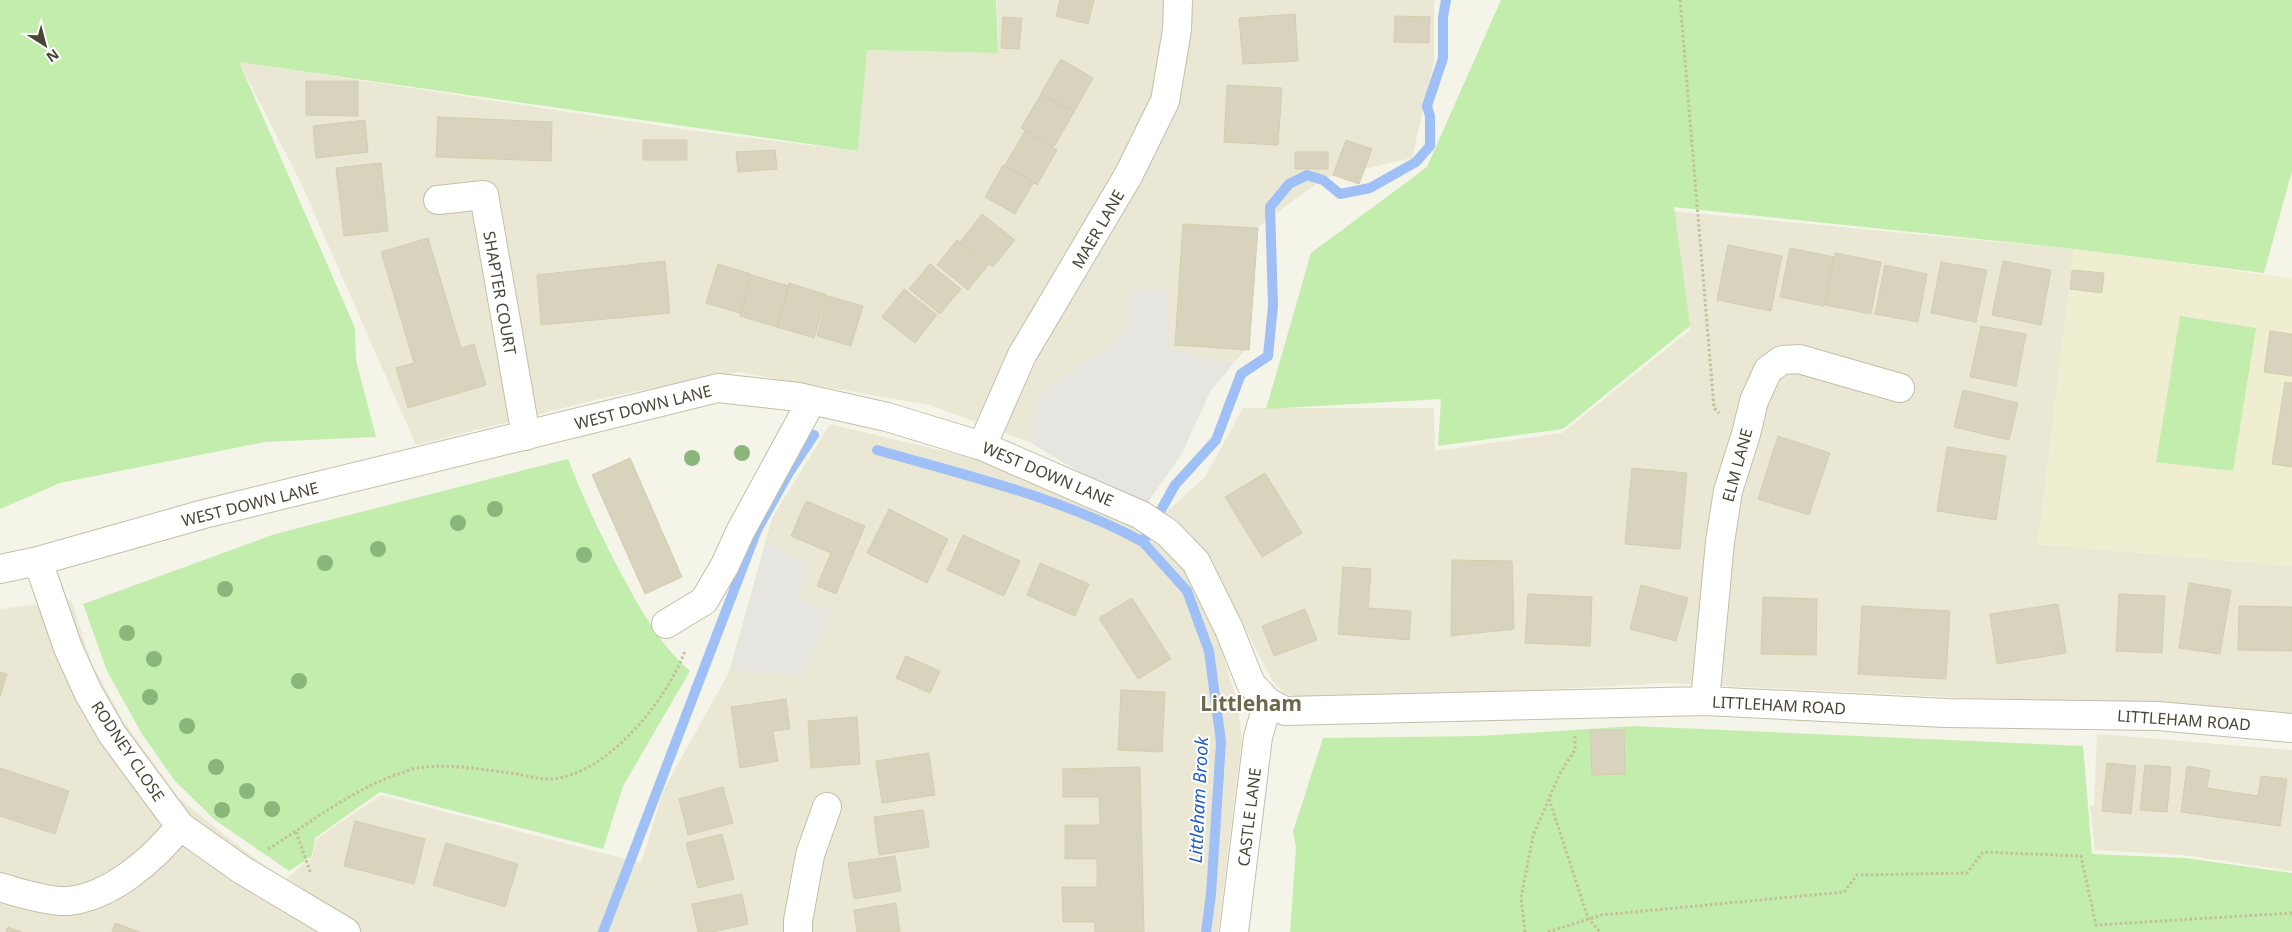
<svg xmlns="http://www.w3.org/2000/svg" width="2292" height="932" font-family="'Noto Sans',sans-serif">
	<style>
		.residential { fill: #eae8d5 }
		.education { fill: #f0eed1 }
		.green { fill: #c2edad }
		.parking { fill: #e6e5e0 }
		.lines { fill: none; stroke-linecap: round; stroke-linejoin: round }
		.stream { stroke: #9fc0f7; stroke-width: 10 }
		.building { fill: #d8d3bc; stroke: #d4cdaf }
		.minor-casing { stroke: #c2bfa9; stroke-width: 30 }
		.path { stroke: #c5bf99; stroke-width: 3; stroke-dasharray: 2.5 2.5; stroke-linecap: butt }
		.minor { stroke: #fff; stroke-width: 28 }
		.tree { fill: #8ab57b }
		.labels { text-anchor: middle; stroke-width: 4; stroke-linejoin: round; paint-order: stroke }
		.street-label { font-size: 16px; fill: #4a4636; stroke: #fff }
		.water-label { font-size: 18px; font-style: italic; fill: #235cc1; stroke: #fff }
		.district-label { font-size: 21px; font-weight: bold; fill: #6e674c; stroke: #fff }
	</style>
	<rect width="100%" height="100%" fill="#f5f4e8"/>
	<path class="residential" d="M997 0H1434V63L1412 158 1324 178 1258 227 1248 348 1214 382 1182 453 1143 509 1031 443 930 405 738 372 607 397 416 445 300 181 239 62 695 131 858 151 867 50 998 53Z
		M1673 211 2074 249 2038 544 2292 566V714L1665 683 1350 701 1307 699 1284 693 1272 680 1223 586 1163 515 1205 477 1243 408H1434L1435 451 1562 433 1690 330Z
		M830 424 981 460 1145 532 1181 563 1213 622 1237 701 1242 740 1218 932H0V609L71 600 92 664 124 722 179 798 232 841 285 880 313 856 316 839 381 795 641 863 664 789 729 672 772 518Z
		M2097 734 2292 750V871L2183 855 2095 850 2090 806 2094 805Z"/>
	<path class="education" d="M2074 249 2292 278V566L2038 544Z"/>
	<path class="green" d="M0 0H996L998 53 867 50 858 151 239 62 355 328 356 360 376 437 265 442 60 483 0 509Z
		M1501 0H2292V171L2264 273 2074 249 1674 207 1690 326 1563 429 1438 446 1441 399 1266 409 1311 253 1427 167Z
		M2180 316 2256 328 2233 471 2156 462Z
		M568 459C582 495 598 529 616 564 637 603 657 642 690 671L623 786 603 849 380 792 315 838 312 856 289 871 215 820 175 781 142 734 107 671 83 604 275 534Z
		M1634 726 2083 746 2092 854 2185 858 2292 873V932H1290L1296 848 1293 832 1323 738 1481 736Z"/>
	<path class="parking" d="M1130 289 1167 290 1170 350 1233 364 1211 390 1182 453 1143 509 1031 443 1038 396 1127 331Z
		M766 542 808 563 799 599 832 612 802 676 731 671Z"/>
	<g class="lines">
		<path class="stream" d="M877 450C965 475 1063 498 1143 542
			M603 932 757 530 788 474 814 435
			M1206 932 1211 894 1221 742 1209 651 1187 591 1143 542 1175 485 1216 440 1241 374 1268 356 1273 306 1270 207 1289 184 1307 175 1323 180 1340 194 1370 188 1416 162 1430 146V116L1427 106 1443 58V17L1446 0"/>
	</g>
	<path class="building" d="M1060 0H1094L1088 24 1056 16Z
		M1295 14 1298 61 1243 64 1239 18Z
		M1395 16 1430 17 1429 43 1394 42Z
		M1003 17 1022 18 1019 49 1001 48Z
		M1061 59 1093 78 1074 112 1041 93Z
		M306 81H358V116L306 115Z
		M1227 85 1282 88 1278 145 1224 142Z
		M1041 94 1074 112 1054 147 1021 128Z
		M438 117 552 122 551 161 436 157Z
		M365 120 368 152 316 158 313 126Z
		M1025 131 1057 150 1037 185 1005 165Z
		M643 140H687V160H643Z
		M1346 140 1372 149 1359 184 1333 175Z
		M775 150 777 169 738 172 736 152Z
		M1295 152H1328V169H1295Z
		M381 163 388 231 344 236 336 168Z
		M1003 165 1034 182 1015 214 985 197Z
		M982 214 1015 240 993 267 960 242Z
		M1183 224 1258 228 1249 350 1175 345Z
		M428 238 461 348 474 344 486 385 408 408 396 368 414 363 381 252Z
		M957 240 988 265 968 290 937 265Z
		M1728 245 1782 256 1771 311 1717 300Z
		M1790 248 1834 257 1824 306 1780 297Z
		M1835 253 1881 262 1871 314 1825 305Z
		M665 261 670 313 541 325 537 275Z
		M2003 261 2051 270 2041 325 1992 315Z
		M1941 262 1987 270 1976 322 1931 313Z
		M718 264 751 274 740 313 706 303Z
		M930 264 961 289 940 314 909 289Z
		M1885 265 1927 274 1918 322 1875 314Z
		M2072 270 2104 273 2102 293 2070 289Z
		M752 275 789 286 777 327 740 316Z
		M789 283 827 295 814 338 777 327Z
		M904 289 937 315 915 343 882 317Z
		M828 296 863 306 851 346 817 336Z
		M1981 326 2026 334 2016 386 1970 377Z
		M2270 331 2292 334V376L2264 372Z
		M2285 382 2292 383V467L2272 464Z
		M1963 390 2018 403 2009 440 1954 427Z
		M1778 436 1830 453 1809 515 1758 499Z
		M1947 447 2006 456 1996 520 1937 511Z
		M630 458 682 577 645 594 592 475Z
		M1632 468 1687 473 1680 549 1625 544Z
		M1265 473 1302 533 1262 557 1225 497Z
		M806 501 865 526 836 594 817 586 831 553 791 536Z
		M889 509 948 539 927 583 867 553Z
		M963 535 1020 561 1004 596 947 570Z
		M1452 560 1512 561 1514 629 1451 636Z
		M1040 563 1089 584 1075 616 1027 595Z
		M1343 567 1371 569 1368 608 1411 611 1409 640 1338 634Z
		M2189 583 2231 590 2220 654 2179 648Z
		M1641 585 1688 598 1676 641 1630 629Z
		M1528 594 1592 597 1590 646 1525 643Z
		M2119 594 2165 596 2162 653 2116 651Z
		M1763 597 1817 599 1816 655 1761 654Z
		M1132 598 1171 659 1138 679 1099 618Z
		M2058 604 2066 653 1997 664 1990 614Z
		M1862 606 1950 611 1946 679 1858 674Z
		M2239 606 2292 607V651L2238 650Z
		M1305 609 1317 640 1274 656 1262 626Z
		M906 656 940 671 930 693 896 678Z
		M0 672 7 674 0 696Z
		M1121 690 1165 692 1162 752 1118 750Z
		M786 699 790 729 773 731 778 761 740 768 731 707Z
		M857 717 860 764 811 768 808 721Z
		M1590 730H1624L1625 774 1592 775Z
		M929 753 935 795 882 803 876 761Z
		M2107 763 2136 766 2131 814 2102 811Z
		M2145 765 2171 767 2167 812 2140 810Z
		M2187 766 2210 770 2207 788 2258 796 2261 776 2287 779 2280 826 2181 812Z
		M1140 767 1144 932H1095V922H1063L1062 887H1097V859H1065V825H1100L1099 797H1063V769Z
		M0 768 69 791 55 834 0 816Z
		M723 787 733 823 688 835 679 799Z
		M923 810 929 847 879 855 874 817Z
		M355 821 425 839 414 884 344 866Z
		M722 834 734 879 698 888 686 843Z
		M446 843 518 864 505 907 433 885Z
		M895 856 901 891 854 899 848 863Z
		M742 894 748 924 712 932H698L692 904Z
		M896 903 900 932H857L854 910Z
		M115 923 140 932H112Z
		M8 927 22 932H6Z"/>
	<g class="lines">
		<defs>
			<path id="minor" d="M438 200 484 195 526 436
				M982 446 1022 355 1128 176 1165 101 1177 30 1178 0
				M38 561 68 648 88 692 112 734 180 826 242 870 346 932
				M0 569 38 561 204 514 718 388 798 397 887 417 982 446 1141 515 1168 533 1196 562 1229 629 1251 684 1268 702 1285 711 1705 701 1946 713 2158 716 2292 728
				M666 624 704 601 725 565 740 532 812 400
				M1705 701 1720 542 1728 491 1746 434 1754 401 1768 370 1782 360 1799 359 1900 388
				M0 887C16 892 51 902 68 901 111 897 155 858 180 826
				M798 932V921L810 855 827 807
				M1234 932 1258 737 1268 702"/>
		</defs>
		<use href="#minor" class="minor-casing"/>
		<path class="path" d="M1680 0 1714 408 1719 413
			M1549 799 1588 918 1600 932
			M296 832 311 874
			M268 849C310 823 349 792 395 775 402 773 410 769 417 768 451 763 484 770 518 774 528 776 541 780 552 779 608 774 667 700 685 651
			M1525 932 1521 898 1533 836 1560 773 1575 750V735
			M1548 932 1601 915 1844 892 1857 875 1967 873 1983 852 2081 856 2096 925 2292 913"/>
		<use href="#minor" class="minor"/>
	</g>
	<g class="tree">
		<circle cx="742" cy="453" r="8"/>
		<circle cx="692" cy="458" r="8"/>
		<circle cx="495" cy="509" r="8"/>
		<circle cx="458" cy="523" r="8"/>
		<circle cx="378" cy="549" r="8"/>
		<circle cx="584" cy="555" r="8"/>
		<circle cx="325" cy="563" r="8"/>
		<circle cx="225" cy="589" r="8"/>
		<circle cx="127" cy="633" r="8"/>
		<circle cx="154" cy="659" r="8"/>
		<circle cx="299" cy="681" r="8"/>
		<circle cx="150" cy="697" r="8"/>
		<circle cx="187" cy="726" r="8"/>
		<circle cx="216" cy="767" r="8"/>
		<circle cx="247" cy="791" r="8"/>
		<circle cx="272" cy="809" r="8"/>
		<circle cx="222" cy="810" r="8"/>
	</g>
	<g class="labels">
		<g class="street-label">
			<text transform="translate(1098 229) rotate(-60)" y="6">MAER LANE</text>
			<text transform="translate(500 293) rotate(80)" y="6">SHAPTER COURT</text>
			<text transform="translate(643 407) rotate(-14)" y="6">WEST DOWN LANE</text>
			<text transform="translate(1737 465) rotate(-75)" y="6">ELM LANE</text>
			<text transform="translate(1048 474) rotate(23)" y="6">WEST DOWN LANE</text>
			<text transform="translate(250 504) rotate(-14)" y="6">WEST DOWN LANE</text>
			<text transform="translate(1779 705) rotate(3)" y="6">LITTLEHAM ROAD</text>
			<text transform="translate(2184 720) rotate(4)" y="6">LITTLEHAM ROAD</text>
			<text transform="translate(128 751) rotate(56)" y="6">RODNEY CLOSE</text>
			<text transform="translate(1249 817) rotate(-83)" y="6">CASTLE LANE</text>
		</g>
		<g class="water-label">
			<text transform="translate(1199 800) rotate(-87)" y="6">Littleham Brook</text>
		</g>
		<g class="district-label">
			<text x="1251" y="711">Littleham</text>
		</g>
	</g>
	<g transform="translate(45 45) rotate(144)" stroke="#ffffff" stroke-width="4" paint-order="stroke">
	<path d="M0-4L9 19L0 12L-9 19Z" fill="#4a4636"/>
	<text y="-8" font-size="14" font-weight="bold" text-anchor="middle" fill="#4a4636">N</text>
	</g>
</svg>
